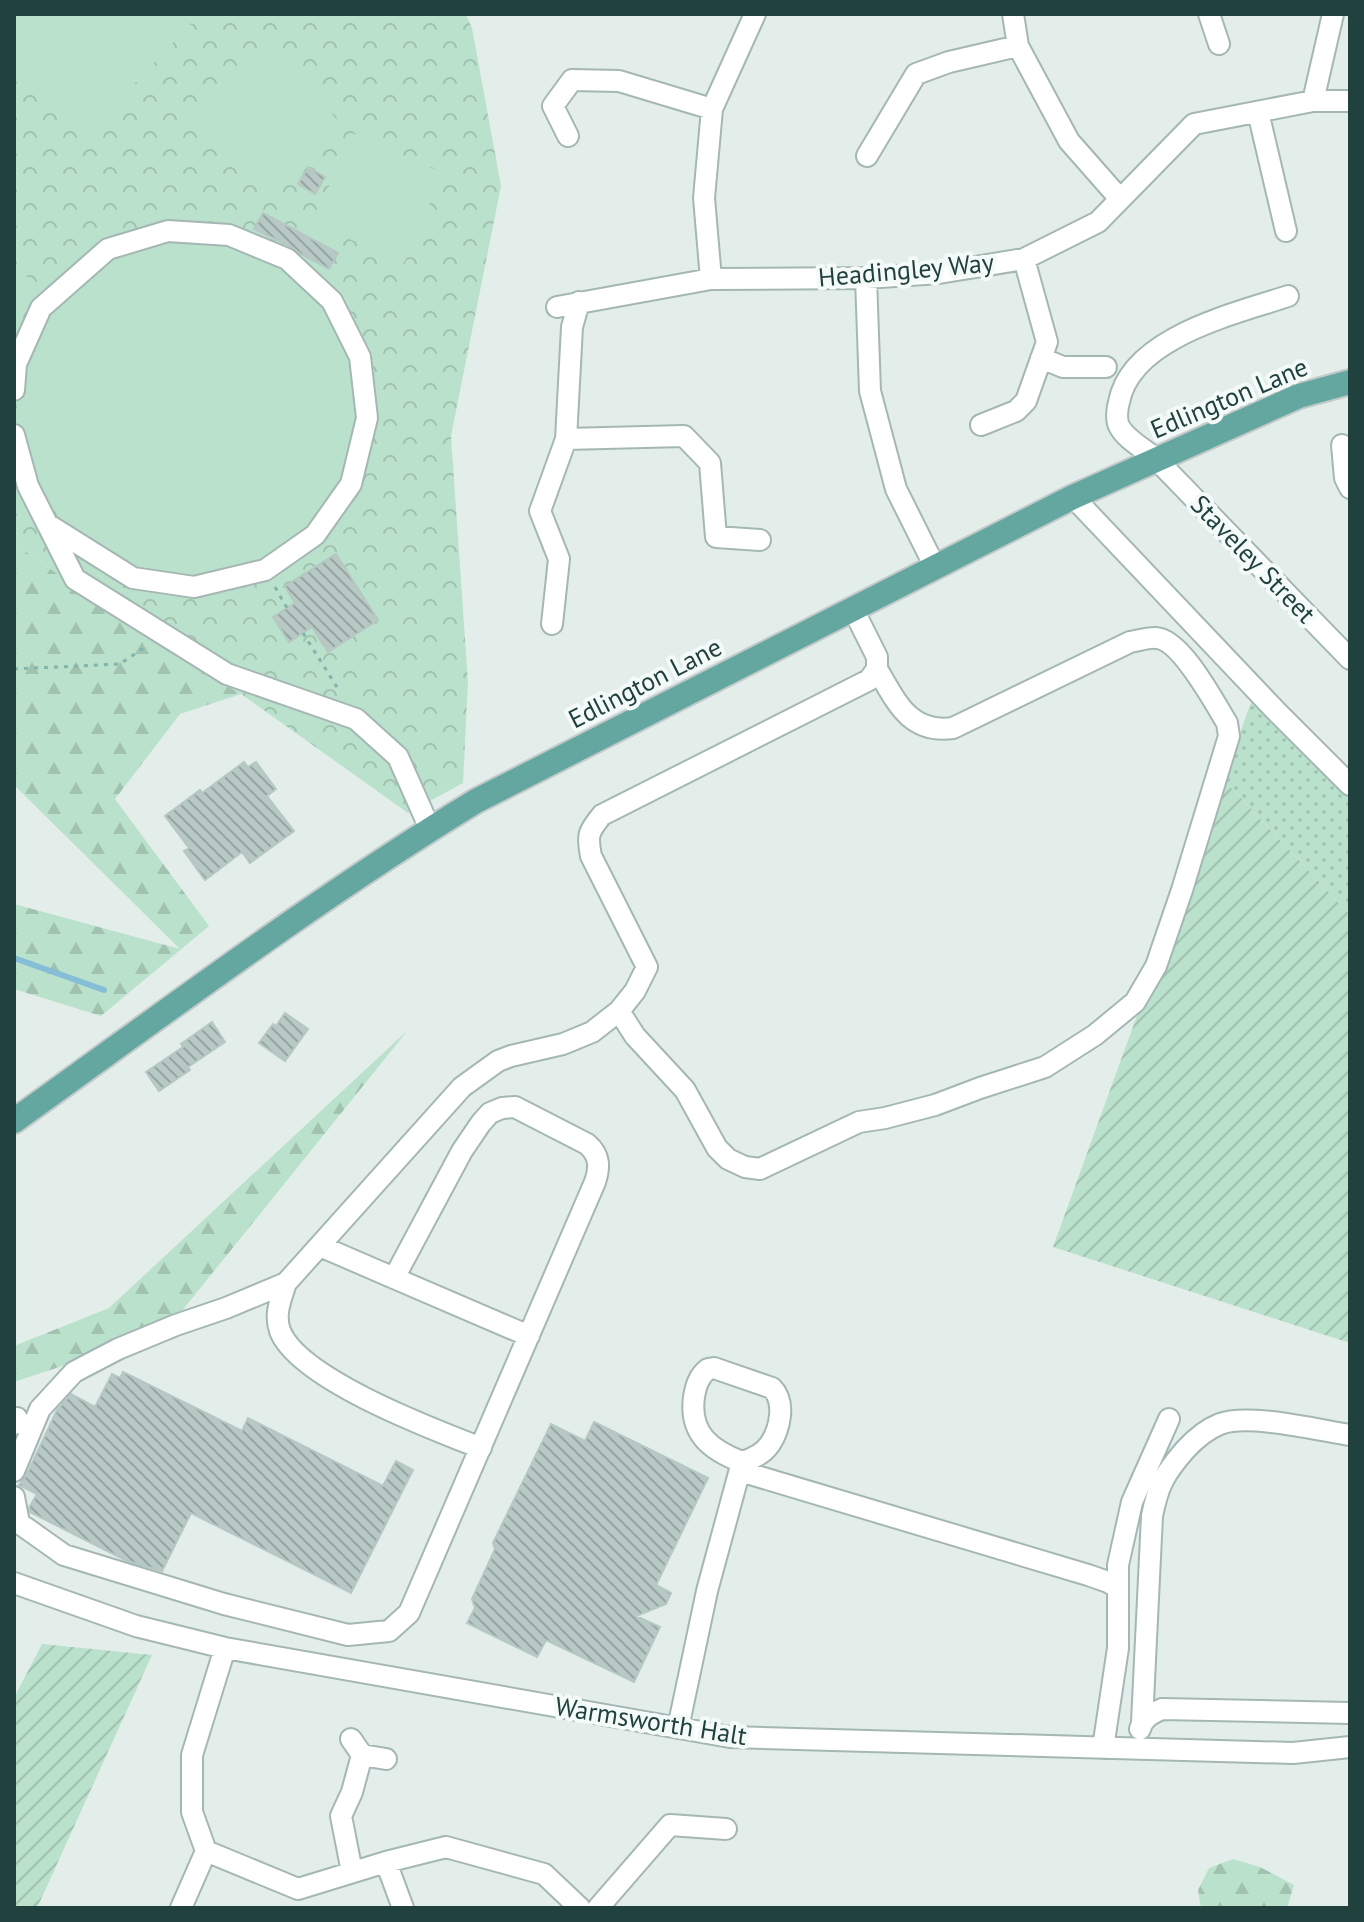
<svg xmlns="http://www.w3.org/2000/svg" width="1364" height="1922" font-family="'PT Sans',sans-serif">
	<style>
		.grass { fill: url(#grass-dots) }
		.forest { fill: url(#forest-firs) }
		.park { fill: url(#park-crowns) }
		.garden { fill: url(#garden-furrows) }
		.pitch { fill: #bae1cb }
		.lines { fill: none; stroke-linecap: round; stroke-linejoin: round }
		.stream { stroke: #87bed7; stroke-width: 6 }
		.building { fill: url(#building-back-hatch); stroke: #b5c8c3; stroke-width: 2 }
		.minor-casing { stroke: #a5b7b4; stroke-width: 24 }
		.major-casing { stroke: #c1cac9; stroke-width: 28 }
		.path { stroke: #81b4ac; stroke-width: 3; stroke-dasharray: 4 6; stroke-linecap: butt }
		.minor { stroke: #fff; stroke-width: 20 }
		.major { stroke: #64a7a1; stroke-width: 24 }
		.labels { text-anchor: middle; stroke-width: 8; stroke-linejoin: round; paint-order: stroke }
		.street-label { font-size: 26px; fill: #21413e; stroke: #f4faf8 }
	</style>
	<defs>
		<pattern id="grass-dots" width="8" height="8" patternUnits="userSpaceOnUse" patternTransform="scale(2)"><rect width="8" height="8" fill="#bae1cb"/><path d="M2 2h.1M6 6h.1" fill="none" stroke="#a0c2af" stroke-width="1.8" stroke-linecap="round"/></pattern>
		<pattern id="forest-firs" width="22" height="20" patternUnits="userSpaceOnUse" patternTransform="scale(2)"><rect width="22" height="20" fill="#bae1cb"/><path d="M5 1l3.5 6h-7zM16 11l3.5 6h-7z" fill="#a0c2af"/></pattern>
		<pattern id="park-crowns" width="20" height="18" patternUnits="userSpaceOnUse" patternTransform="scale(2)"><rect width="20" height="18" fill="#bae1cb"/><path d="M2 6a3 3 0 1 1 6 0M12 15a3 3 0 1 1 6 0" fill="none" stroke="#a0c2af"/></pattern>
		<pattern id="garden-furrows" width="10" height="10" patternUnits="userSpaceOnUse" patternTransform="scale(2)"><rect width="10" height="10" fill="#bae1cb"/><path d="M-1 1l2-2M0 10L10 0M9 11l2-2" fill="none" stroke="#a0c2af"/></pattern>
		<pattern id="building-back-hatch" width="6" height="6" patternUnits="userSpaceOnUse" patternTransform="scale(2)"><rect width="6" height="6" fill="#b8c9c5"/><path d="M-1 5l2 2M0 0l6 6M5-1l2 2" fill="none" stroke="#95a5a1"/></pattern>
	</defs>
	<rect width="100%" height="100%" fill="#e3eeeb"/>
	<path class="grass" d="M1256 689 1350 788V915L1223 779Z"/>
	<path class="forest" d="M14 543 151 640 241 694 180 714 115 799 209 926 101 1016 14 989V904L180 949 14 785Z
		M408 1030 165 1332 14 1382V1346L109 1308Z
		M1233 1859 1260 1867 1294 1885 1287 1908H1201L1198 1890 1209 1868Z"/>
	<path class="park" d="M14 14H466L472 28 501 186 451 436 468 682 463 783 408 813 241 694 151 640 14 543Z"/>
	<path class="garden" d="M1223 779 1350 915V1343L1053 1247Z
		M42 1644 152 1655 37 1908H14V1698Z"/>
	<path class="pitch" d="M14 14H200L90 131 14 60Z
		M274 46 344 128 264 197 194 115Z
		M352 133 443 173 404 263 313 223Z
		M21 410a169 169 0 1 1 338 0a169 169 0 1 1-338 0Z
		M14 267 37 284 14 315Z"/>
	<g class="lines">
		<path class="stream" d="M14 958 104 990"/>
	</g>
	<path class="building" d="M308 167 325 177 315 194 298 184Z
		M263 213 338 253 329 269 301 254 292 247 254 229Z
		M336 554 378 620 328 652 312 627 289 642 273 617 295 603 285 586Z
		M244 762 248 767 256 762 276 789 267 796 294 831 250 863 242 852 205 880 184 851 189 848 165 816 200 790 202 793Z
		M285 1013 308 1029 285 1061 259 1043 273 1024 276 1026Z
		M212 1022 225 1042 188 1067 190 1070 159 1091 146 1072 183 1047 181 1044Z
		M123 1372 242 1431 248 1418 383 1486 396 1461 413 1470 351 1593 191 1513 162 1571 127 1561 30 1512 29 1508 37 1494 19 1485 26 1476 57 1410 71 1394 95 1407 112 1374 120 1378Z
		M594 1422 708 1478 656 1585 671 1593 666 1604 636 1616 660 1627 634 1682 546 1640 537 1657 467 1623 475 1608 472 1599 495 1549 493 1543 551 1424 585 1441Z"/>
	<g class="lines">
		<defs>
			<path id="minor" d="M1013 14 1018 46 1069 141 1120 199
				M1209 14 1219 44
				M1313 101 1333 14
				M1258 112 1286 231
				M568 136 553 106 572 80 619 81 712 109
				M867 156 916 74 949 62 1018 46
				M866 278 870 391 896 489 935 567
				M711 279 704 198 712 109 755 14
				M1288 296C1235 314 1131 337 1119 402 1117 409 1116 420 1119 426 1126 440 1145 449 1156 459L1350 659
				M557 307 711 279 866 278 939 273 1024 259 1098 222 1194 124 1313 101H1350
				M1041 358 1063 367H1106
				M14 390 16 364 41 308 108 249 168 231 229 235 287 259 332 301 360 357 367 418 351 484 315 535 265 570 194 587 133 578 47 524
				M981 425 1016 411 1026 401 1047 342 1024 259
				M14 435 28 486 75 579 227 674 356 719 398 757 430 829
				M566 439 684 436 710 463 716 537 760 540
				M1342 445 1345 478 1350 488
				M1073 497 1276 711 1350 785
				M552 624 559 559 540 511 566 439 572 327 579 302
				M619 1011 635 1036 685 1090 717 1148 728 1159 745 1167 760 1169 859 1122 885 1118 935 1105 980 1088 1045 1067 1095 1035 1135 1002 1156 966 1182 890 1229 736 1227 723C1214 702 1181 639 1156 638 1148 637 1138 641 1130 642L953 728C909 734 896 701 877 669
				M394 1278 529 1336
				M286 1283C281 1299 274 1314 280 1331 299 1379 432 1429 481 1448
				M14 1424 17 1418
				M14 1471 40 1409 74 1372 118 1349 176 1325 226 1308 286 1283 462 1087 498 1061 511 1056 563 1044 592 1032 619 1011 635 991 647 967 591 856C587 835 588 832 602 815L869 680 877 669V657L853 609
				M740 1471 1088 1575 1108 1582 1118 1588V1648L1103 1748
				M14 1497 19 1523 64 1555 224 1604 348 1635 389 1631 409 1613 595 1182C600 1167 600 1155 587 1144L515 1107 502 1108 490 1113 481 1123 462 1151 394 1278 320 1246
				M14 1583 136 1626 225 1648 730 1737 1293 1753 1350 1747
				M1118 1588V1565L1132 1502 1169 1419
				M225 1648 192 1755V1812L206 1851 298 1889 386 1862 446 1847 544 1874 580 1908
				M1142 1722 1152 1516C1158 1486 1164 1474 1185 1450 1195 1439 1205 1430 1220 1424 1248 1413 1318 1430 1350 1435
				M678 1728 707 1591 742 1462C752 1459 764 1453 770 1444 780 1429 786 1402 772 1388L714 1368 708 1369C699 1376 696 1385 694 1397 689 1433 710 1450 742 1462
				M1140 1729C1144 1717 1151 1714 1162 1709L1350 1713
				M351 1739 362 1755 352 1792 341 1816 352 1872
				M362 1755 386 1759
				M386 1862 403 1908
				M181 1908 206 1851
				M598 1908 670 1825 726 1829"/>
			<path id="major" d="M14 1121C166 1012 316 899 476 801L1073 497 1299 396 1350 382"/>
		</defs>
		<use href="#minor" class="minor-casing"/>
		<use href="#major" class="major-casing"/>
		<path class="path" d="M275 587 287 608
			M303 633 340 692
			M14 669 120 664 145 647"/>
		<use href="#minor" class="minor"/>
		<use href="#major" class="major"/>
	</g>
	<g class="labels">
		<g class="street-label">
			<text transform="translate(906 270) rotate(-5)" y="9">Headingley Way</text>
			<text transform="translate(1229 398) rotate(-23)" y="9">Edlington Lane</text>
			<text transform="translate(1253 559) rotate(46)" y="9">Staveley Street</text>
			<text transform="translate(645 683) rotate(-27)" y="9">Edlington Lane</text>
			<text transform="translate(651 1721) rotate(9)" y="9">Warmsworth Halt</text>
		</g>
	</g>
	<rect width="1364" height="1922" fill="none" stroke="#21413e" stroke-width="32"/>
</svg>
